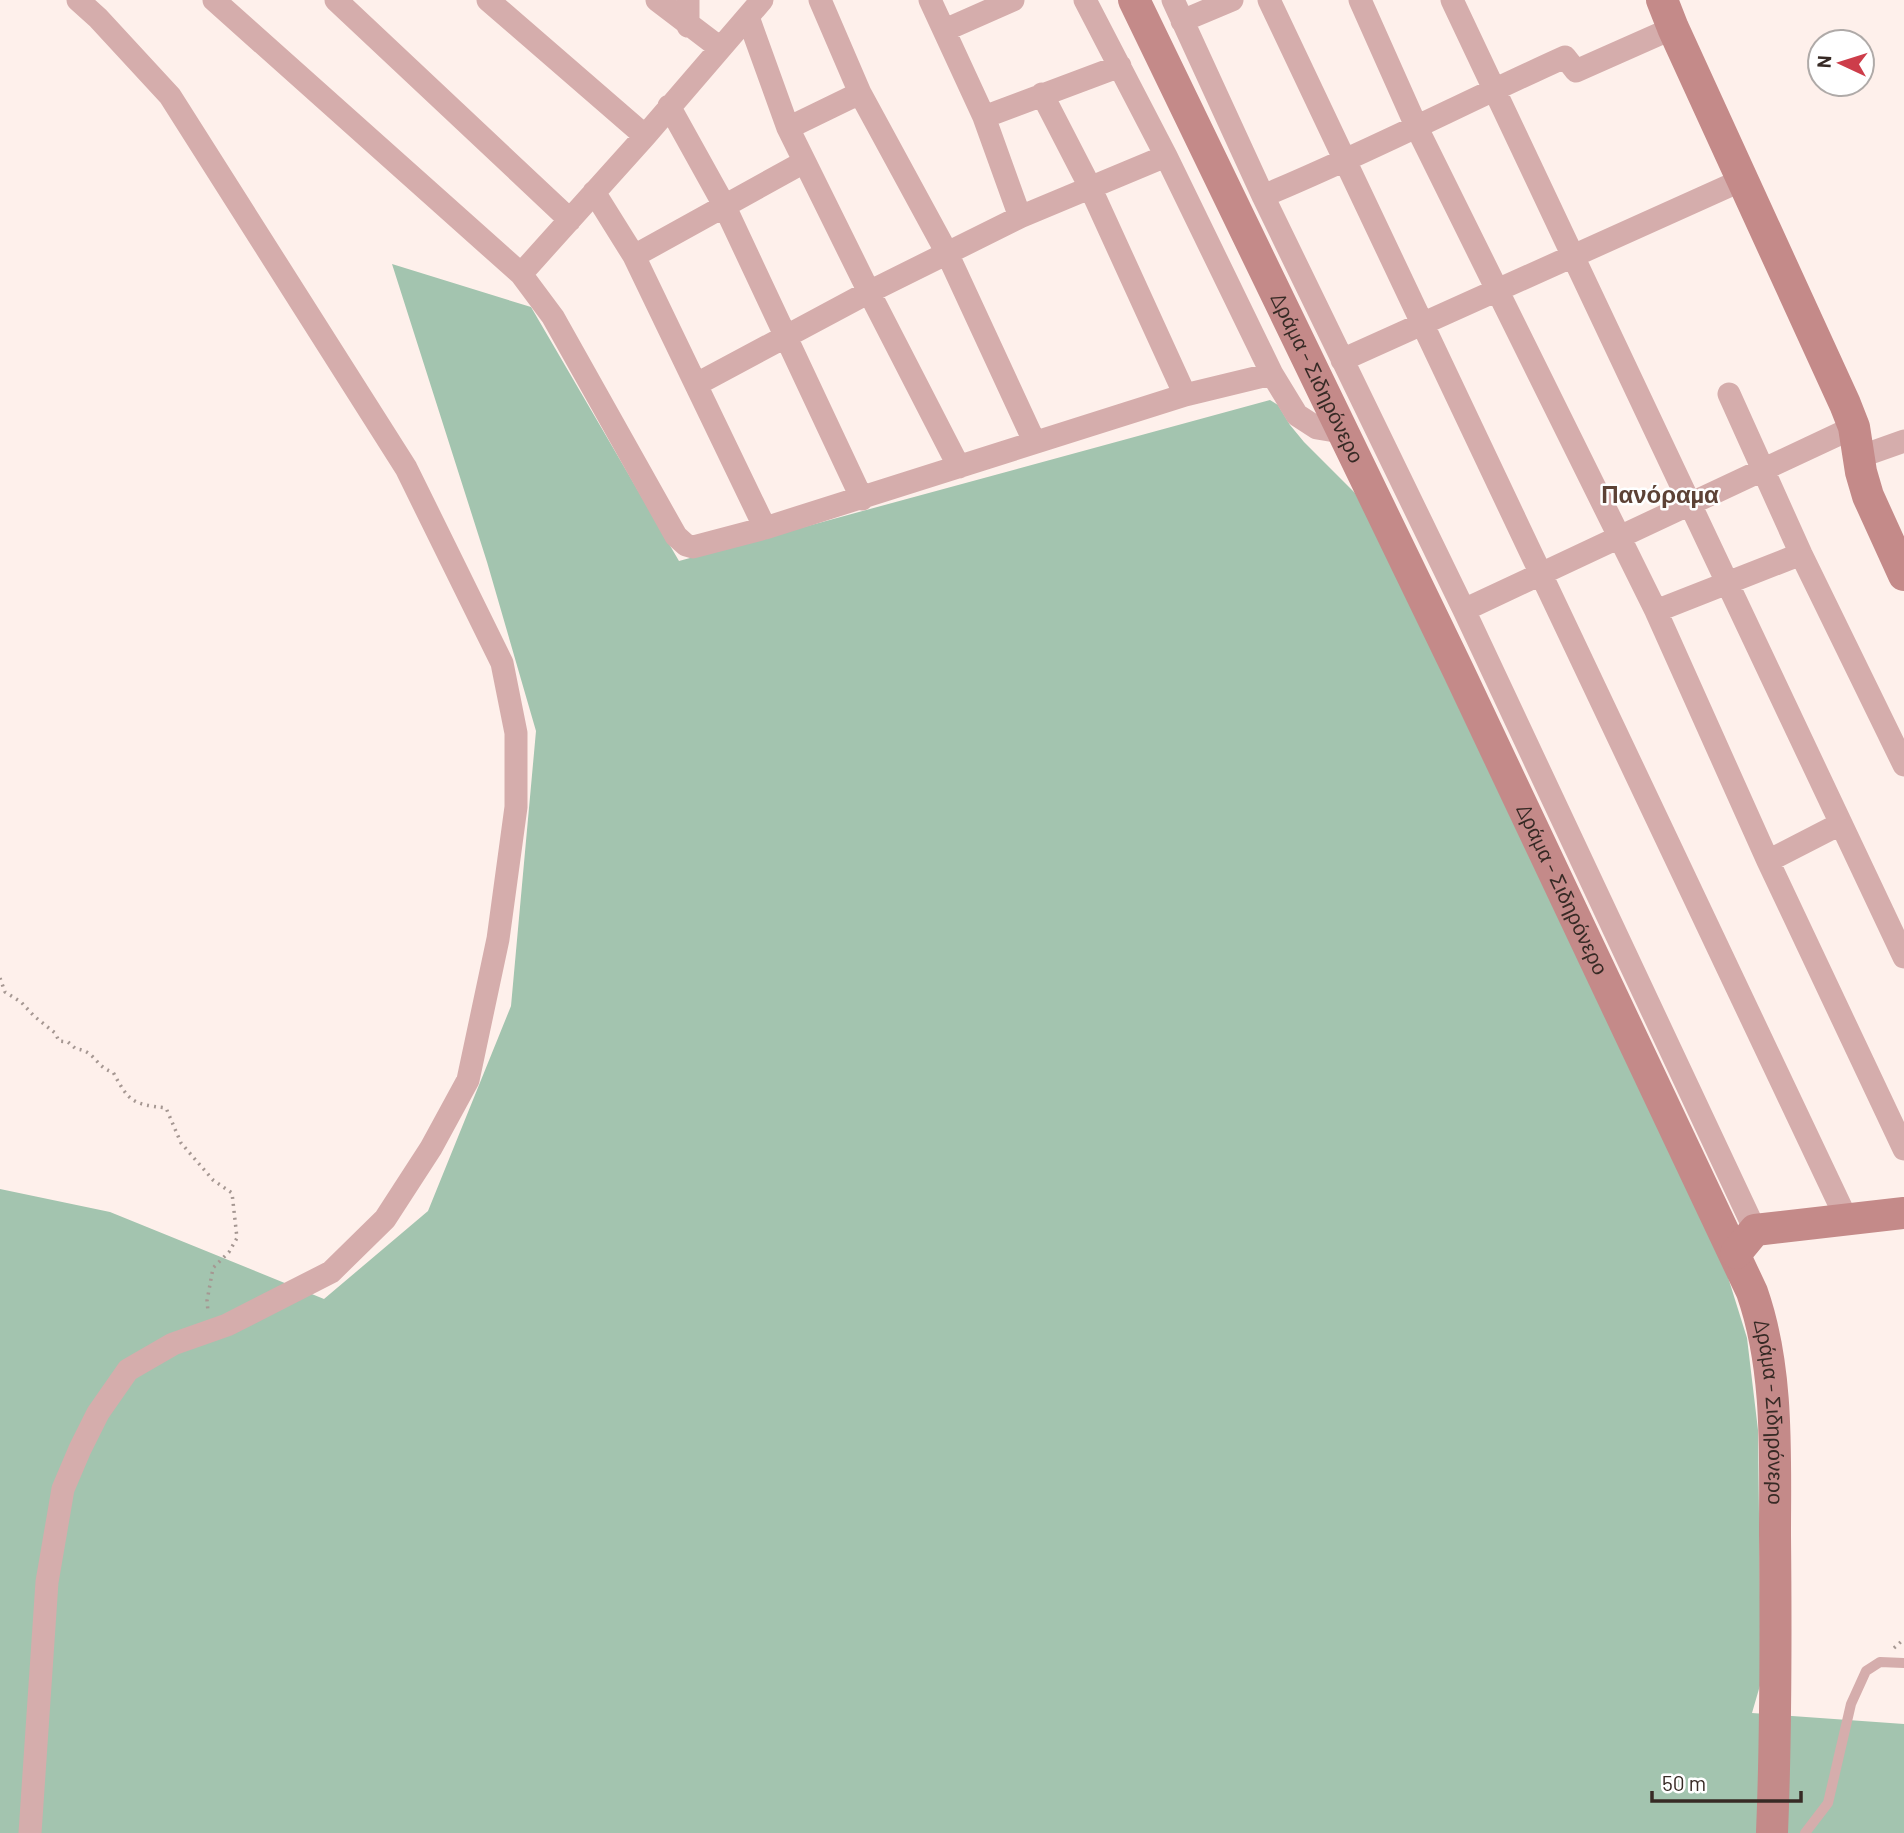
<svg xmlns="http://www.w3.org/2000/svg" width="1904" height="1833" font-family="Barlow,sans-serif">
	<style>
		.forest { fill: #a3c4af }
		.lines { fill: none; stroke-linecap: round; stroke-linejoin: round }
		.path { stroke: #a59792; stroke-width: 3.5; stroke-dasharray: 2 5; stroke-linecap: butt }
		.lane { stroke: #d5adac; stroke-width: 10 }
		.street { stroke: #d5adac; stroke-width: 23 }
		.secondary { stroke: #c48a89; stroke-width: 32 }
		.labels { text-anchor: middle; stroke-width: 5; stroke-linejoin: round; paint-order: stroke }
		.street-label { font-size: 21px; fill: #372a25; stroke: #fff }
		.quarter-label { font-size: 24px; font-weight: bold; fill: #5d4236; stroke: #fff }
	</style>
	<rect width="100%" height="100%" fill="#fef0eb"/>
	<path class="forest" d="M392 264 531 307 679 561 1270 400 1278 405 1290 425 1304 442 1355 493 1370 520 1727 1274 1747 1338 1758 1430 1761 1682 1752 1713 1904 1724V1833H0V1189L110 1212 324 1299 428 1211 511 1006 536 731 487 562Z"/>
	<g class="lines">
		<path class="path" d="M0 978 5 992 21 1002 34 1016 55 1033 59 1041 68 1042 76 1049C95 1050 96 1068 113 1072 129 1102 132 1104 166 1108L181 1143 213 1180 232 1193 237 1238 229 1252 213 1268 207 1301 208 1311
			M1894 1648 1904 1639"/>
		<path class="lane" d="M1805 1833 1828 1803 1851 1704 1866 1671 1880 1662 1904 1663"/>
		<path class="street" d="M214 0 521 274 553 317 676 536 686 545 693 547 765 528 1185 395 1272 374
			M336 0 570 220
			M488 0 645 136
			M657 0 720 48
			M688 0V26
			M820 0 860 93 947 253 1034 441
			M930 0 984 117 1020 217 1166 156
			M1085 0 1166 156 1272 374 1297 415 1317 428 1341 432
			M1173 0 1263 196 1464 610 1755 1230
			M1269 0 1847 1220
			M1360 0 1417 128 1656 611 1768 861 1904 1149
			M1452 0 1904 957
			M748 17 788 128 869 292 959 467
			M1182 21 1232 0
			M945 30 1013 0
			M1042 94 1090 187 1185 395
			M669 106 724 205 862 499
			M984 117 1120 66
			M788 128 860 93
			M594 192 634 256 765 528
			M1263 196C1365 154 1463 103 1565 57L1576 71 1673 28
			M634 256 804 162
			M521 274 645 136 762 0
			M1342 360 1742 180
			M697 384 869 292 1020 217
			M1729 394 1801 554 1904 765
			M1859 457 1904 441
			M1464 610 1854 427
			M1656 611 1801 554
			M1768 861 1840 824
			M30 1833 47 1582 63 1489 80 1449 98 1413 128 1370 173 1344 227 1325 331 1272 385 1219 431 1148 468 1080 498 939 516 807V733L502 663 406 468 170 96 98 18 78 0"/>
		<g class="secondary">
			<path id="s1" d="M1134 0 1458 670 1752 1292C1779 1369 1775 1455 1775 1535 1776 1634 1776 1734 1772 1833"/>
			<path d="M1662 0 1673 28 1845 404 1854 427 1861 472 1868 496 1904 575"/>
			<path d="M1736 1253 1755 1230 1904 1213"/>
		</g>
	</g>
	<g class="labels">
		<g class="street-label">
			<text dy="7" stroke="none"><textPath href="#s1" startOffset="420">Δράμα - Σιδηρόνερο</textPath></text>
			<text dy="7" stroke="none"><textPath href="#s1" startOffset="987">Δράμα - Σιδηρόνερο</textPath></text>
			<text dy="7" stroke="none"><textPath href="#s1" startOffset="1554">Δράμα - Σιδηρόνερο</textPath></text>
		</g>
		<g class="quarter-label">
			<text x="1660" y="503">Πανόραμα</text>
		</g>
	</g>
	<g transform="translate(1841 63) rotate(274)"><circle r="33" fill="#ffffff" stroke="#afaaa8" stroke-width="2"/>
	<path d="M0-5L12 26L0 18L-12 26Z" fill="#cd3d4a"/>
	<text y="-10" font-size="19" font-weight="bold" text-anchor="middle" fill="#372a25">N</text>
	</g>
	<path d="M1652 1791v10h149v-10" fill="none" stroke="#372a25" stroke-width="3.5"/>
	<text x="1662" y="1791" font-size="21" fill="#372a25" stroke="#ffffff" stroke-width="5" paint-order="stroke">50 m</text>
</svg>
